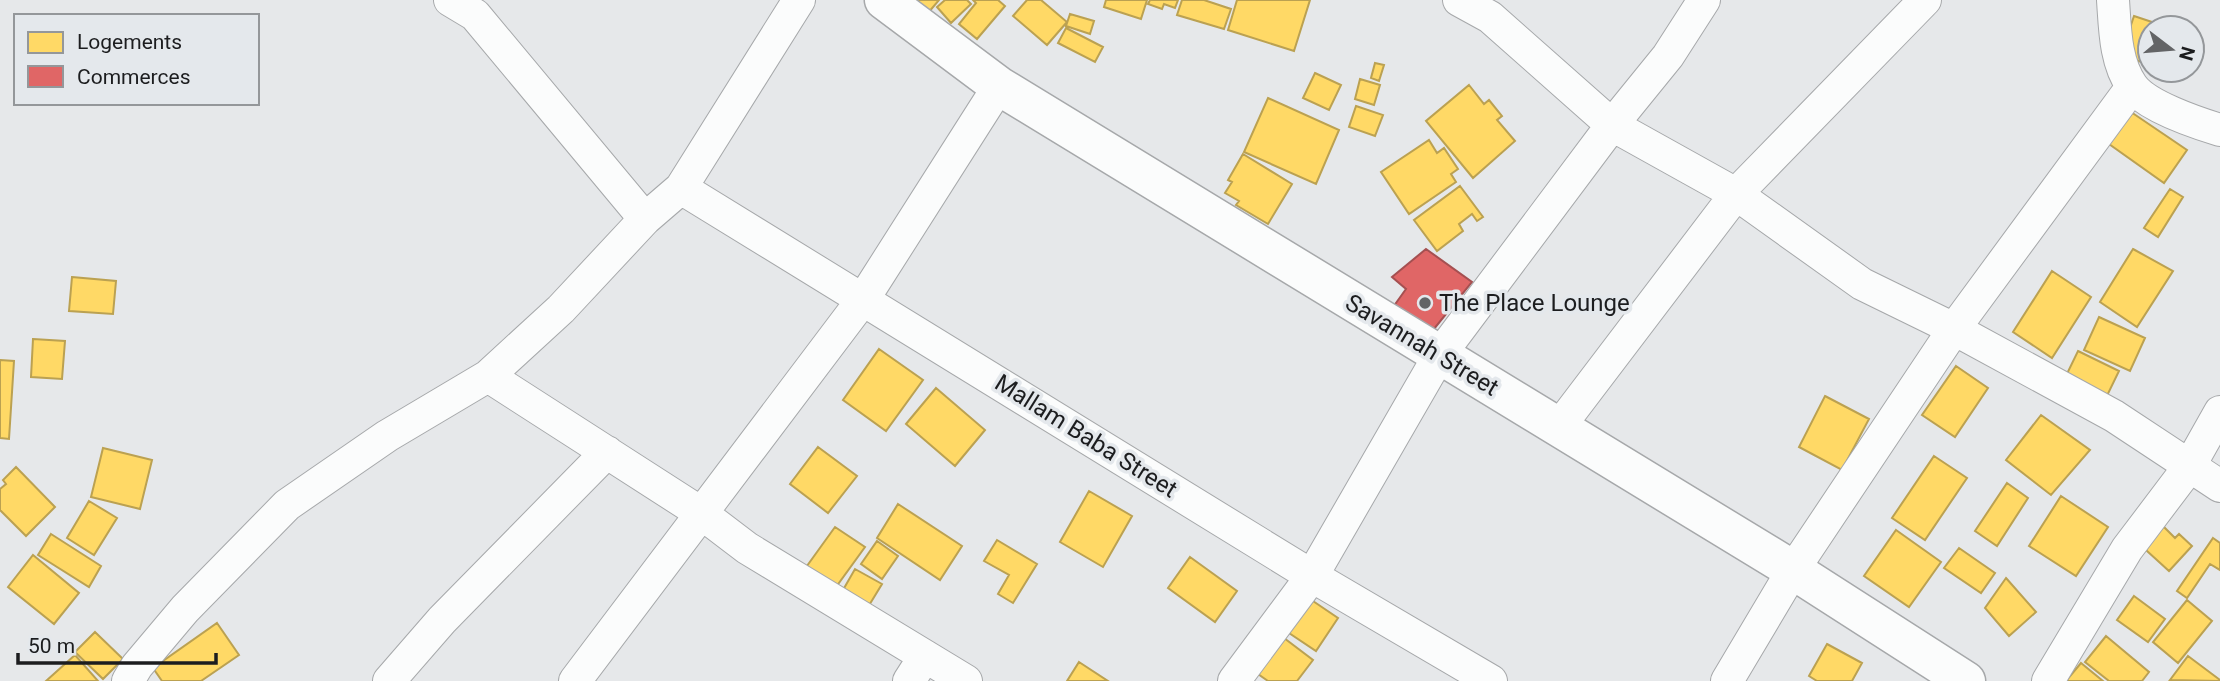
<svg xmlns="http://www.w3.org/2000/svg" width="2220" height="681" font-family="Roboto,sans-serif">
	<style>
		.homes { fill: #ffd966; stroke: #bba151; stroke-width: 2 }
		.shops { fill: #e06666; stroke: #a55051; stroke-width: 2 }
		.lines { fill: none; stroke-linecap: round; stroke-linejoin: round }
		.minor-casing { stroke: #a6a8aa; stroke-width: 34 }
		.tertiary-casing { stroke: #a6a8aa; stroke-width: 41 }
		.minor { stroke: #fbfcfc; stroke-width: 32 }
		.tertiary { stroke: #fbfcfc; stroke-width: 38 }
		.poi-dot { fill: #636466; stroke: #e4e8ec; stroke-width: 2.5 }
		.labels { text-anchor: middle; stroke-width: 7; stroke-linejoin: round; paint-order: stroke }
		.poi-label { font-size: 24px; fill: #1c1d1f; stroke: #e4e8ec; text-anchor: start }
		.street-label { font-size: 24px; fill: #1c1d1f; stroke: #e4e8ec }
	</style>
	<rect width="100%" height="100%" fill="#e6e8ea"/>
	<path class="homes" d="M913 0H939L928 13Z
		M945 0H967L971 4 951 23 937 7Z
		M973 0H998L1005 6 977 39 959 24 976 3Z
		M1027 0H1041L1067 22 1047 45 1013 16Z
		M1106 0H1147L1141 19 1104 7Z
		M1150 0H1178L1175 8 1164 4 1162 9 1148 4Z
		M1182 0H1204L1231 9 1224 29 1177 15Z
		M1237 0H1310L1294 51 1228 30Z
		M1070 14 1094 21 1090 34 1066 26Z
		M2134 16 2170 28H2150V65L2121 55Z
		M1066 28 1103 47 1095 62 1058 43Z
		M1375 63 1384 65 1379 81 1371 78Z
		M1315 73 1341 85 1329 110 1303 98Z
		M1360 79 1380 85 1374 105 1355 99Z
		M1469 85 1484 104 1489 100 1502 116 1497 120 1515 141 1473 178 1426 121Z
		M1268 98 1339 130 1316 184 1244 152Z
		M1356 106 1383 115 1375 136 1349 127Z
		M2131 112 2187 150 2164 183 2109 144Z
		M1429 140 1437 153 1444 148 1458 169 1451 174 1456 182 1409 214 1381 172Z
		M1243 154 1292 184 1268 224 1236 205 1239 201 1225 193 1232 182 1228 180Z
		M1460 186 1483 217 1477 221 1472 214 1459 224 1463 231 1437 251 1414 220Z
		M2170 189 2183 197 2158 237 2144 228Z
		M2133 249 2173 271 2137 327 2100 302Z
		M2052 271 2091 297 2052 358 2013 332Z
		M72 277 116 281 113 314 69 311Z
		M2099 317 2145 338 2130 371 2084 350Z
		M33 339 65 341 62 379 31 377Z
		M879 349 923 380 886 431 843 400Z
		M2078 351 2119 371 2103 404 2062 384Z
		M0 360 14 361 9 439 0 438Z
		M1956 366 1988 388 1955 437 1922 415Z
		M936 388 985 430 955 466 906 424Z
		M1825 396 1869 419 1842 470 1799 447Z
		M2041 415 2090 450 2051 495 2006 460Z
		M818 447 857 476 828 513 790 484Z
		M103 448 152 460 140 509 91 497Z
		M1934 456 1967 478 1925 540 1892 518Z
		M16 467 55 507 26 536 0 510V489L6 484 3 480Z
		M2007 483 2028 498 1997 546 1975 531Z
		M1089 491 1132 516 1103 567 1060 542Z
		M2061 496 2108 527 2076 576 2029 546Z
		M89 501 117 518 94 555 67 538Z
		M898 504 962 546 940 580 877 538Z
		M2156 519 2175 538 2179 534 2192 546 2169 571 2136 541Z
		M835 527 865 547 828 598 799 577Z
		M1896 530 1941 562 1909 607 1864 576Z
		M51 534 101 566 89 587 38 555Z
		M2213 538 2220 543V570L2210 564 2187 598 2177 591Z
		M997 540 1037 564 1013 603 998 594 1009 575 984 561Z
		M877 541 898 556 882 579 861 564Z
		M1959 548 1995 573 1981 593 1944 568Z
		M33 555 79 593 54 624 8 587Z
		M1190 557 1237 591 1215 622 1168 588Z
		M855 569 882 584 865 612 839 597Z
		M2006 578 2036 612 2009 636 1985 608Z
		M2134 596 2165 619 2148 642 2117 620Z
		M1307 597 1338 618 1316 651 1286 631Z
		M2187 600 2212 621 2178 663 2153 642Z
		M217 623 239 655 201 681H162L153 668Z
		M95 632 123 659 103 679 75 652Z
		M2106 636 2149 672 2142 681H2109L2085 662Z
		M1284 638 1313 660 1297 681H1268L1258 674Z
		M1827 644 1862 663 1852 681H1817L1809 676Z
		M75 655 98 681H46Z
		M2188 656 2220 680V681L2170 680Z
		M1079 662 1108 681H1067Z
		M2081 663 2103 681H2066Z"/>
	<path class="shops" d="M1426 249 1472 282 1421 345 1386 317 1406 289 1392 277Z"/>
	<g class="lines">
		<defs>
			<path id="minor" d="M450 0 475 15 645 219
				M1459 0 1490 17 1612 125 1736 194 1925 0
				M2113 0C2115 28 2115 62 2132 86 2146 106 2197 123 2220 130
				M681 188 1312 576 1491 681
				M488 376 701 513 747 548 966 681
				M1559 427 1736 194 1862 284 1954 329 2114 416 2220 486
				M128 681 137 666 185 609 287 505 387 436 488 376 561 309 645 219 681 188 799 0
				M389 681 442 620 607 452
				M575 681 864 298 999 86
				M909 681 925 656
				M1234 681 1312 576 1439 356 1612 125 1668 56 1704 0
				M1727 681 1793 570 1954 329 2132 87
				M2048 681 2127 549 2189 467 2220 412"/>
			<path id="tertiary" d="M884 0 999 86 1793 570 1966 681"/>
		</defs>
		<use href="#minor" class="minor-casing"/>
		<use href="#tertiary" class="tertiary-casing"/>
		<use href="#minor" class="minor"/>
		<use href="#tertiary" class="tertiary"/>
	</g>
	<circle class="poi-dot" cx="1425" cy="303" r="7"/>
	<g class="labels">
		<g class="poi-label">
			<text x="1439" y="311">The Place Lounge</text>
		</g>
		<g class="street-label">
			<text transform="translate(1422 345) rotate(31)" y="8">Savannah Street</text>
			<text transform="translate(1086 436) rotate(32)" y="8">Mallam Baba Street</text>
		</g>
	</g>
	<rect x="14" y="14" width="245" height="91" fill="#e4e8ec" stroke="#94979a" stroke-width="2"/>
	<rect x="28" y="32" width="35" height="21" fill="#ffd966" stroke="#94979a" stroke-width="2"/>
	<text x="77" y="49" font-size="21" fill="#1c1d1f">Logements</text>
	<rect x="28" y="66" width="35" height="21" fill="#e06666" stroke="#94979a" stroke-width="2"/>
	<text x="77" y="84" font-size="21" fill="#1c1d1f">Commerces</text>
	<g transform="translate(2171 49) rotate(106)"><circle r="33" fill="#e4e8ec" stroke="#94979a" stroke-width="2"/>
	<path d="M0-5L12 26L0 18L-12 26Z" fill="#636466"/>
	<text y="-10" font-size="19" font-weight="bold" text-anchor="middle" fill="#1c1d1f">N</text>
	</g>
	<path d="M18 653v10h198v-10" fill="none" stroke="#1c1d1f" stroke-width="3.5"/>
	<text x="28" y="653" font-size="21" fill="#1c1d1f" stroke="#e4e8ec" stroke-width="5" paint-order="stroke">50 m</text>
</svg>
